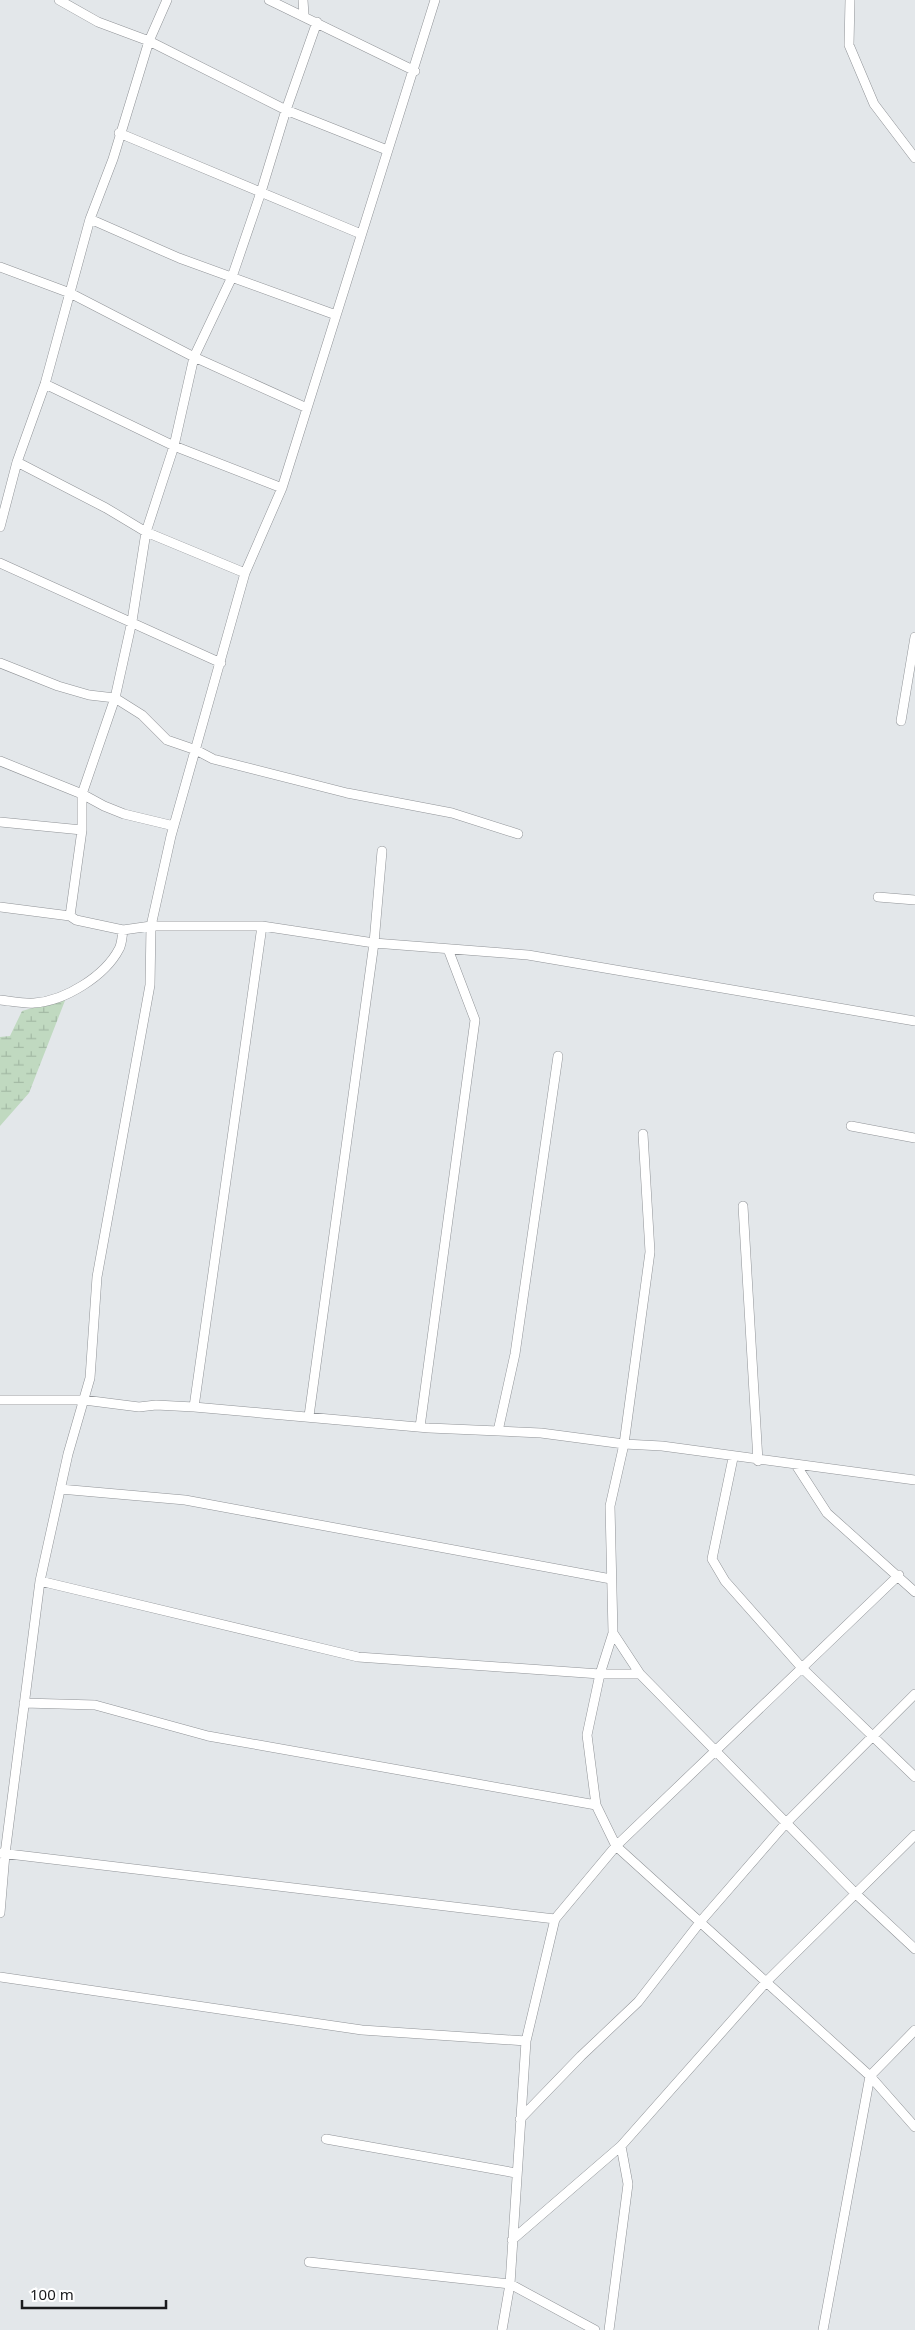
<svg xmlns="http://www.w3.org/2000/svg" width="915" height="2330" font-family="'Noto Sans',sans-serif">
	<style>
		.wetland { fill: url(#wetland-marsh) }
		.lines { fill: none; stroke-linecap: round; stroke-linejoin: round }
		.minor-casing { stroke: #909397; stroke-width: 10 }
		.minor { stroke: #fff; stroke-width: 9 }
	</style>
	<defs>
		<pattern id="wetland-marsh" width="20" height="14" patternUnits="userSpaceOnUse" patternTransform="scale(1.25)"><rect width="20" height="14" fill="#c0d9c0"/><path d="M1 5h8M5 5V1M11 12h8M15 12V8" fill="none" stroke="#a4baa5"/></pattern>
	</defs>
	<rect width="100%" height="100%" fill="#e3e7ea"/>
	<path class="wetland" d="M66 998 29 1093 0 1126V1037L10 1036 22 1011Z"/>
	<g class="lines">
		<defs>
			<path id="minor" d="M59 0 98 22 149 41 286 110 387 150
				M269 0 415 71
				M303 0 304 15
				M850 0 849 45 874 104 915 158
				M119 133 361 234
				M90 219 179 258 336 315
				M0 267 70 293 194 357 307 408
				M45 384 174 446 282 488
				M17 462 106 508 146 532 245 573
				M0 527 17 462 45 384 90 219 113 159 149 41 167 0
				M0 563 221 663
				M0 663 58 686 89 695 115 698 142 715 167 740 196 750 213 759 347 793 452 813 518 834
				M901 721 915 637
				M0 761 82 794 104 806 124 814 174 826
				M0 822 82 830
				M878 897 915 900
				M0 907 70 916 76 920 123 930 151 926H262L374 943 528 955 915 1021
				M70 916 82 830V794L115 698 132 621 146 532 174 446 194 357 232 277 261 192 286 110 317 22
				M0 1000C11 1001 24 1004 34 1003 65 1001 105 976 119 949 122 944 122 936 123 930
				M851 1126 915 1138
				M643 1134 650 1252 624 1444 610 1506 613 1633 640 1674 856 1894 915 1949
				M743 1206 758 1461
				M0 1400H84L139 1407 156 1405 194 1407 429 1428 541 1433 624 1444 662 1446 915 1480
				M194 1407 262 926
				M309 1416 374 943 382 851
				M420 1427 475 1020 448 949
				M498 1431 515 1354 558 1056
				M733 1458 712 1559 725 1581 802 1668 915 1777
				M796 1465 827 1513 915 1592
				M60 1489 185 1500 611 1579
				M40 1581 358 1657 600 1674H640
				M613 1633 600 1674 587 1735 596 1805 616 1846 870 2076 915 2127
				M24 1703 95 1705 208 1736 596 1805
				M0 1853 555 1919
				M0 1913 5 1854 40 1581 68 1454 90 1378 97 1277 150 985 151 926 171 836 245 573 282 488 435 0
				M0 1977 362 2030 526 2041
				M520 2119 581 2056 638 2002 701 1921 786 1823 915 1694
				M326 2139 516 2173
				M512 2240 621 2146 767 1981 915 1835
				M309 2262 510 2284 595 2330
				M502 2330 510 2284 526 2041 555 1919 616 1846 899 1575
				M609 2330 628 2184 621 2146
				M823 2330 870 2076 915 2030"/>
		</defs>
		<use href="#minor" class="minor-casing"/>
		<use href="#minor" class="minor"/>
	</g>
	<path d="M22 2300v8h144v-8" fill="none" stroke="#1a1b1d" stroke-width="2.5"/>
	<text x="30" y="2300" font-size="15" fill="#1a1b1d" stroke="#ffffff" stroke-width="4" paint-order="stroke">100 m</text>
</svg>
